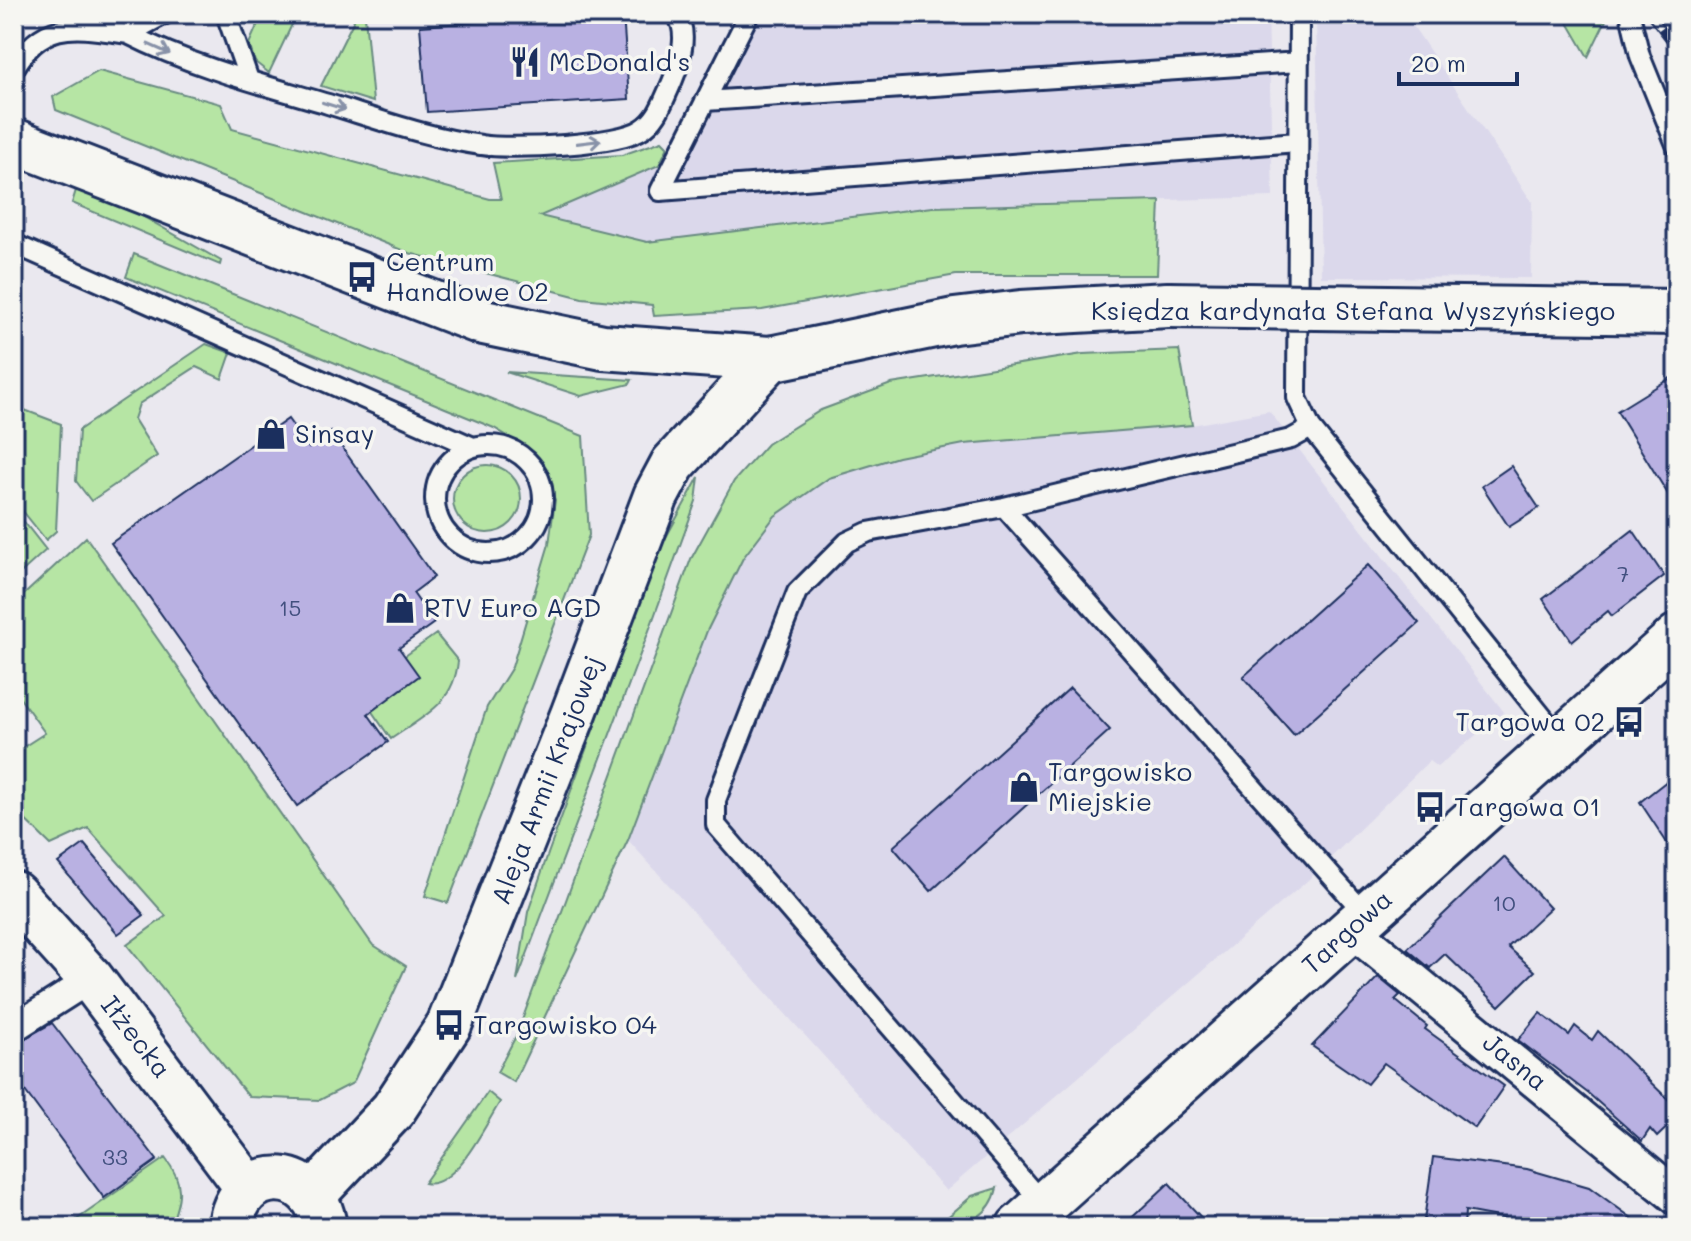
<svg xmlns="http://www.w3.org/2000/svg" width="1691" height="1241" font-family="Mali,sans-serif">
	<style>
		.built { fill: #dbd8eb }
		.green { fill: #b6e5a4; stroke: #688a81; stroke-width: 2 }
		.building { fill: #b9b1e2; stroke: #1b2f5e; stroke-width: 2 }
		.lines { fill: none; stroke-linecap: round; stroke-linejoin: round }
		.service-casing { stroke: #1b2f5e; stroke-width: 24 }
		.pedestrian-casing { stroke: #1b2f5e; stroke-width: 32 }
		.minor-casing { stroke: #1b2f5e; stroke-width: 40 }
		.tertiary-casing { stroke: #1b2f5e; stroke-width: 50 }
		.secondary-casing { stroke: #1b2f5e; stroke-width: 50 }
		.service { stroke: #f6f6f2; stroke-width: 18 }
		.pedestrian { stroke: #f6f6f2; stroke-width: 26 }
		.minor { stroke: #f6f6f2; stroke-width: 34 }
		.tertiary { stroke: #f6f6f2; stroke-width: 44 }
		.secondary { stroke: #f6f6f2; stroke-width: 44 }
		.rail-casing { stroke: #1b2f5e; stroke-width: 9 }
		.rail { stroke: #f6f6f2; stroke-width: 6; stroke-dasharray: 18; stroke-linecap: butt }
		.secondary-bridge-casing { stroke: #1b2f5e; stroke-width: 50; stroke-linecap: butt }
		.secondary-bridge { stroke: #f6f6f2; stroke-width: 44 }
		.oneway { stroke: #8892a8 }
		.labels { text-anchor: middle; stroke-width: 7; stroke-linejoin: round; paint-order: stroke }
		.number-label { font-size: 22px; fill: #42507f }
		.poi-label { font-size: 26px; fill: #1b2f5e; stroke: #f6f6f2; text-anchor: start }
		.street-label { font-size: 26px; fill: #1b2f5e; stroke: #f6f6f2 }
	</style>
	<rect width="100%" height="100%" fill="#eae8ef"/>
	<filter id="ink" filterUnits="userSpaceOnUse"><feTurbulence type="fractalNoise" baseFrequency=".0125" numOctaves="2"/><feDisplacementMap in="SourceGraphic" scale="16" xChannelSelector="R" yChannelSelector="G"/><feConvolveMatrix kernelMatrix="1 2 1 2 8 2 1 2 1" color-interpolation-filters="sRGB"/></filter>
	<g filter="url(#ink)">
		<path class="built" d="M736 14H1268L1273 197 933 207 647 242 539 217 659 165Z
			M1316 14H1405L1532 202 1531 278 1321 277Z
			M1269 411 1504 712 1437 767 1429 761 1307 881 946 1191 628 840 707 631 743 558 775 516 828 478 898 457 960 444 1192 425Z"/>
		<path class="green" d="M270 14H297L269 73 255 62 249 44 260 19Z
			M357 14 365 16 373 102 321 86Z
			M1563 14H1609L1588 57Z
			M99 71 221 104 232 129 490 199H501L493 163 622 155 662 141 668 147 659 165 540 216 647 242 933 207 1160 201 1157 275H956L762 310 654 316 652 305 582 298 409 253 56 110 53 97Z
			M77 187 119 203 221 261 220 265 72 203Z
			M134 254 583 436 589 535 448 903 425 896 487 707 512 667 549 544 555 500 541 468 524 446 494 428 126 277Z
			M206 344 231 353 222 379 196 367 139 404 134 419 157 456 91 501 76 481 79 430Z
			M1179 350 1192 425 964 444 898 457 829 478 775 516 743 558 707 631 628 840 514 1082 497 1072 517 1034 691 559 734 481 767 444 821 410 891 384 1083 354Z
			M506 372 632 380 630 384 581 396Z
			M14 406 61 424 56 531 46 540 14 500Z
			M453 499a34 34 0 1 1 68 0a34 34 0 1 1-68 0Z
			M699 477 696 501 650 628 517 981 528 912 549 851 658 552Z
			M14 509 46 550 14 579Z
			M86 537 372 944 406 966 353 1083 320 1100 249 1097 127 945 166 916 88 828 51 845 14 809V753L45 733 14 690V604Z
			M436 634 458 661C454 704 424 716 391 739L357 690Z
			M488 1092 500 1102C485 1125 456 1190 424 1183Z
			M165 1158C185 1183 181 1199 170 1227H66Z
			M997 1188C990 1219 964 1227 936 1227L972 1196Z"/>
		<path class="building" d="M598 14H623L629 99 427 112 420 26Z
			M1677 374V509L1617 411Z
			M288 419 309 448 331 432 434 577 413 593 434 623 399 648 419 676 368 714 388 742 297 806 111 543Z
			M1511 466 1539 508 1509 527 1482 486Z
			M1633 530 1664 576 1612 616 1608 611 1572 641 1543 599Z
			M1368 565 1419 623 1294 735 1243 677Z
			M1070 688 1110 730 931 891 893 847Z
			M1677 773V858L1640 802Z
			M84 844 144 915 118 934 58 863Z
			M1504 857 1550 908 1508 947 1535 971 1499 1006 1445 954 1430 968 1407 949Z
			M1378 977 1400 995 1395 1000 1427 1026 1425 1029 1504 1086 1475 1128 1384 1063 1367 1084 1312 1046Z
			M1540 1013 1569 1035 1575 1026 1592 1040 1598 1031 1677 1108V1118L1657 1137 1650 1129 1642 1141 1589 1094 1518 1040Z
			M52 1023 157 1160 104 1198 14 1076V1044Z
			M1433 1157 1527 1169 1589 1187 1644 1227H1529L1519 1221 1465 1211 1464 1227H1423Z
			M1169 1183 1210 1227H1122Z"/>
		<g class="lines">
			<defs>
				<path id="service" d="M165 14 128 34C191 66 260 84 328 104 377 119 429 138 481 145 510 150 620 145 642 129 657 120 662 104 669 89 678 69 691 34 676 14
					M226 14 249 80
					M749 14 660 191 1298 142
					M1299 14 1297 398 1311 428 1561 740
					M1630 14 1640 56 1677 147
					M14 69C43 18 76 27 128 34
					M705 101 1299 62
					M14 244 473 447
					M435 499a54 54 0 1 1 108 0a54 54 0 1 1-108 0Z
					M1004 507 1366 915
					M1044 1205 716 825V800L797 592 847 542 868 532 1004 507 1291 439 1311 428"/>
				<path id="pedestrian" d="M14 1028 91 979"/>
				<path id="minor" d="M1351 929 1677 1197"/>
				<path id="tertiary" d="M14 894 91 979 248 1188
					M313 1195 393 1110 449 1025 573 715 656 496 673 464 770 359
					M231 1227C236 1164 316 1163 324 1227
					M1019 1227 1677 637"/>
				<path id="secondary" d="M14 141 479 321 603 347 770 359 954 321 1021 313 1168 305"/>
			</defs>
			<use href="#service" class="service-casing"/>
			<use href="#pedestrian" class="pedestrian-casing"/>
			<use href="#minor" class="minor-casing"/>
			<use href="#tertiary" class="tertiary-casing"/>
			<use href="#secondary" class="secondary-casing"/>
			<use href="#service" class="service"/>
			<use href="#pedestrian" class="pedestrian"/>
			<use href="#minor" class="minor"/>
			<use href="#tertiary" class="tertiary"/>
			<use href="#secondary" class="secondary"/>
			<defs>
				<path id="rail" d="M1650 14 1677 49
					M1675 14 1677 18"/>
			</defs>
			<use href="#rail" class="rail-casing"/>
			<use href="#rail" class="rail"/>
			<defs>
				<path id="secondary-bridge" d="M1168 305 1677 312"/>
			</defs>
			<use href="#secondary-bridge" class="secondary-bridge-casing"/>
			<use href="#secondary-bridge" class="secondary-bridge"/>
		</g>
		<defs><path id="oneway-shaft" d="M-6 0H5M1.5-3L5.5 0L1.5 3" fill="none" stroke-width="1.6" stroke-linecap="round" stroke-linejoin="round" transform="scale(2)"/></defs>
		<g class="oneway">
			<use href="#oneway-shaft" transform="translate(159 49) rotate(24)"/>
			<use href="#oneway-shaft" transform="translate(334 106) rotate(17)"/>
			<use href="#oneway-shaft" transform="translate(589 142) rotate(-7)"/>
		</g>
	</g>
	<defs>
		<symbol id="restaurant-bare" viewBox="-9 -9 18 18"><path d="M-5-6h1v4h1v-4h1v4h1v-4h1v5L-1.5 .5V6h-2V.5L-5-1ZM5-6V6H3V1.5H1.5Q1.5-4 5-6Z" fill="#1b2f5e" stroke="#f6f6f2" stroke-width="2.5" paint-order="stroke"/></symbol>
		<symbol id="bus-bare" viewBox="-9 -9 18 18"><path d="M-5-6H5V4H4V6H2V4H-2V6H-4V4H-5ZM-3.5-4V0h7V-4ZM-3.5 1.2v1.5H-2V1.2ZM2 1.2v1.5H3.5V1.2Z" fill="#1b2f5e" stroke="#f6f6f2" stroke-width="2.5" paint-order="stroke"/></symbol>
		<symbol id="shop-bare" viewBox="-9 -9 18 18"><path d="M-5-2.5h2.3a2.7 3.5 0 0 1 5.4 0H5L5.5 6h-11ZM-1.5-2.5h3a1.5 2.3 0 0 0-3 0Z" fill="#1b2f5e" stroke="#f6f6f2" stroke-width="2.5" paint-order="stroke"/></symbol>
	</defs>
	<g fill-rule="evenodd">
		<use href="#restaurant-bare" x="503" y="40" width="44" height="44"/>
		<use href="#bus-bare" x="340" y="255" width="44" height="44"/>
		<use href="#shop-bare" x="249" y="412" width="44" height="44"/>
		<use href="#shop-bare" x="378" y="586" width="44" height="44"/>
		<use href="#bus-bare" x="1607" y="700" width="44" height="44"/>
		<use href="#shop-bare" x="1002" y="765" width="44" height="44"/>
		<use href="#bus-bare" x="1408" y="785" width="44" height="44"/>
		<use href="#bus-bare" x="427" y="1003" width="44" height="44"/>
	</g>
	<g class="labels">
		<g class="number-label">
			<text x="1623" y="582">7</text>
			<text x="290" y="616">15</text>
			<text x="1504" y="911">10</text>
			<text x="115" y="1165">33</text>
		</g>
		<g class="poi-label">
			<text x="549" y="71">McDonald's</text>
			<text x="386" y="271">Centrum<tspan x="386" dy="30">Handlowe 02</tspan></text>
			<text x="295" y="443">Sinsay</text>
			<text x="424" y="617">RTV Euro AGD</text>
			<text x="1605" y="731" text-anchor="end">Targowa 02</text>
			<text x="1048" y="781">Targowisko<tspan x="1048" dy="30">Miejskie</tspan></text>
			<text x="1454" y="816">Targowa 01</text>
			<text x="473" y="1034">Targowisko 04</text>
		</g>
		<g class="street-label">
			<text x="1353" y="320">Księdza kardynała Stefana Wyszyńskiego</text>
			<text transform="translate(547 780) rotate(-69)" y="9">Aleja Armii Krajowej</text>
			<text transform="translate(1347 932) rotate(-42)" y="9">Targowa</text>
			<text transform="translate(136 1037) rotate(52)" y="9">Iłżecka</text>
			<text transform="translate(1515 1062) rotate(39)" y="9">Jasna</text>
		</g>
	</g>
	<rect width="1691" height="1241" fill="none" stroke="#f6f6f2" stroke-width="48"/>
	<rect x="24" y="24" width="1643" height="1193" fill="none" stroke="#1b2f5e" stroke-width="3" filter="url(#ink)"/>
	<path d="M1399 72v12h118v-12" fill="none" stroke="#1b2f5e" stroke-width="4"/>
	<text x="1411" y="72" font-size="24" fill="#1b2f5e" stroke="#f6f6f2" stroke-width="6" paint-order="stroke">20 m</text>
</svg>
